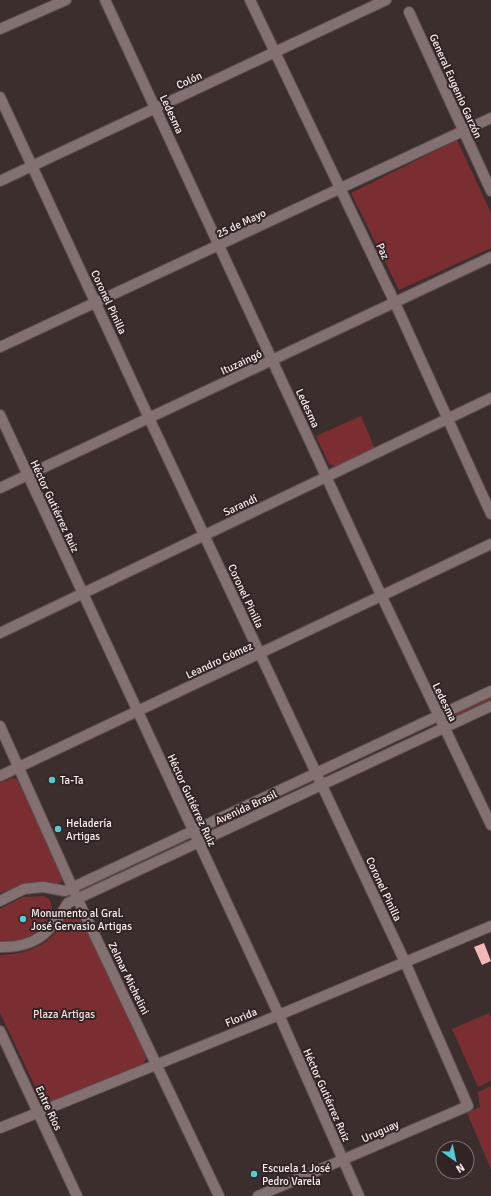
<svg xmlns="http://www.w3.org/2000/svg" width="491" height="1196" font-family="Signika,sans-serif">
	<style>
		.green { fill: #7b2e32 }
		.building { fill: #f3b7b5 }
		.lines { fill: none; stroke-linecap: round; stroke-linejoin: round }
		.minor-casing { stroke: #5a4e4e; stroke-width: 12 }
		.minor { stroke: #827170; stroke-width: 10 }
		.poi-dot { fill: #51ccd3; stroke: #322424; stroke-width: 1.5 }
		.labels { text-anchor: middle; stroke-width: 4; stroke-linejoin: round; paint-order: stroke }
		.street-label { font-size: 11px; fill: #f6ecec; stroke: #322424 }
		.poi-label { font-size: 11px; fill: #f6ecec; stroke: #322424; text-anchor: start }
		.park-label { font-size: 11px; fill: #f7dddb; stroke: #322424 }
	</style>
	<rect width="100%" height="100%" fill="#3d2e2e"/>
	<path class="green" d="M457 140 491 213V248L399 290 351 193Z
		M361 416 375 449 335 466 329 464 316 436Z
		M489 696 491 697V701L452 719 449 718 450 715Z
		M12 778 17 779 63 877 61 882 57 885 29 883 0 893V783Z
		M44 896 50 900 53 911C43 932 23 944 0 942V909L23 897Z
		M74 912 82 917 147 1056 143 1064 46 1103H43L0 1013V955C21 954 42 949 56 932 62 924 63 915 74 912Z
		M489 1013 491 1018V1081L478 1087 452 1029Z
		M491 1086V1169L467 1113 480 1107 478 1092Z"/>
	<path class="building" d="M484 943 491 961 482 965 474 947Z"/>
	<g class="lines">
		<defs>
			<path id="minor" d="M105 0 382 597 491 825
				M250 0 395 303 491 514
				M409 12 491 191
				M0 29 66 0
				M0 97 149 418 405 962 468 1106 258 1196
				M0 181 386 0
				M0 347 491 118
				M0 415 279 1015 359 1196
				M0 488 491 257
				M0 633 491 398
				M0 726 77 898 219 1196
				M0 776 491 544
				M0 901 24 889 43 887 65 891 491 691
				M0 947C37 948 50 932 68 903L491 706
				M0 1031 77 1196
				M0 1128 279 1015 491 926"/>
		</defs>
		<use href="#minor" class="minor-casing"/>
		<use href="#minor" class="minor"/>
	</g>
	<g class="poi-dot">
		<circle cx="52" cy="780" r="4"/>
		<circle cx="58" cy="829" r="4"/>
		<circle cx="23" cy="919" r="4"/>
		<circle cx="254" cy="1174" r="4"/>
	</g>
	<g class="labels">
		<g class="street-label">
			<text transform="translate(189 80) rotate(-25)" y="4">Colón</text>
			<text transform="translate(456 86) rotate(66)" y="4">General Eugenio Garzón</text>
			<text transform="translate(172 114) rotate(65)" y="4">Ledesma</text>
			<text transform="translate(241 223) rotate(-25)" y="4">25 de Mayo</text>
			<text transform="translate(383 251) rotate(65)" y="4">Paz</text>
			<text transform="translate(109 302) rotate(65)" y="4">Coronel Pinilla</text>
			<text transform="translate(241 362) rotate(-25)" y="4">Ituzaingó</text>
			<text transform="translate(308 408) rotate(65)" y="4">Ledesma</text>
			<text transform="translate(240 505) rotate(-25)" y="4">Sarandí</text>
			<text transform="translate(55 506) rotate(65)" y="4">Héctor Gutiérrez Ruiz</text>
			<text transform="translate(246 596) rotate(65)" y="4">Coronel Pinilla</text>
			<text transform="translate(219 660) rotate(-25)" y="4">Leandro Gómez</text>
			<text transform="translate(445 702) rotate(64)" y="4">Ledesma</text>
			<text transform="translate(192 800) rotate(65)" y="4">Héctor Gutiérrez Ruiz</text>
			<text transform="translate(246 807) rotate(-25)" y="4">Avenida Brasil</text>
			<text transform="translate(384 889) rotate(65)" y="4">Coronel Pinilla</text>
			<text transform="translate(129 978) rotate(64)" y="4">Zelmar Michelini</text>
			<text transform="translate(241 1017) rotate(-22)" y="4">Florida</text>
			<text transform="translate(327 1095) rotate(66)" y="4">Héctor Gutiérrez Ruiz</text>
			<text transform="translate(49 1108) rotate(65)" y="4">Entre Ríos</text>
			<text transform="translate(380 1131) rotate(-24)" y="4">Uruguay</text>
		</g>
		<g class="poi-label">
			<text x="60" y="784">Ta-Ta</text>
			<text x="66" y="827">Heladería<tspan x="66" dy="13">Artigas</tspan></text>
			<text x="31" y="917">Monumento al Gral.<tspan x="31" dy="13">José Gervasio Artigas</tspan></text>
			<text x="262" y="1172">Escuela 1 José<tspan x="262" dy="13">Pedro Varela</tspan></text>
		</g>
		<g class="park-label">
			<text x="64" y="1018">Plaza Artigas</text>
		</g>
	</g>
	<g transform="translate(455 1160) rotate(147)"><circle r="19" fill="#322424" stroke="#807474"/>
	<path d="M0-3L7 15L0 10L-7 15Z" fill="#51ccd3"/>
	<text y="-6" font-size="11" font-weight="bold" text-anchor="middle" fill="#f6ecec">N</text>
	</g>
</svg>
